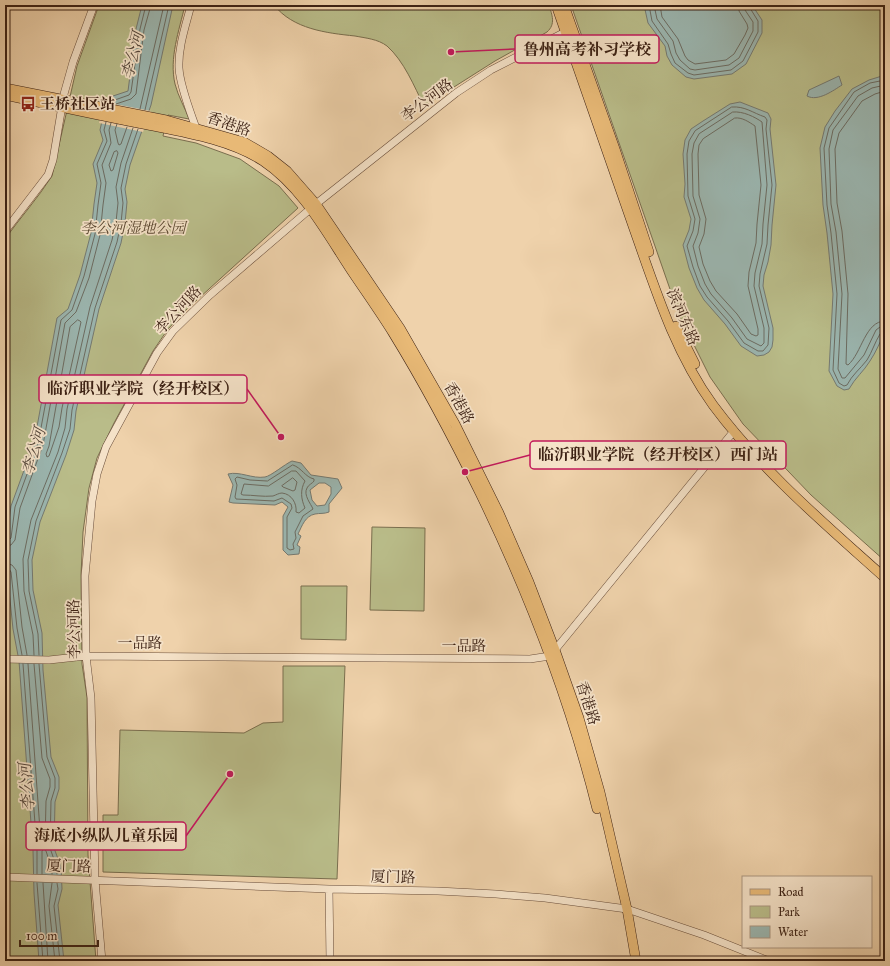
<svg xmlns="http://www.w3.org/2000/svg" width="890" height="966" font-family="'IM FELL Great Primer','Noto Serif SC',serif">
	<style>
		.green { fill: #b9bc89; stroke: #7a6e4e }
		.water { fill: #9bb6b0; stroke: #757a72; fill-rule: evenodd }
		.pier { fill: #efd2ab }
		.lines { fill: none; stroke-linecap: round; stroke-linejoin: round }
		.shore { stroke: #6c6c62; stroke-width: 1 }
		.minor-casing { stroke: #694d3a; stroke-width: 8 }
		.major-casing { stroke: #3c2114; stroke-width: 10 }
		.minor { stroke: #f5e2c8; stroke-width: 7 }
		.major { stroke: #e8b976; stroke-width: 9 }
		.labels { text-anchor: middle; stroke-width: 3.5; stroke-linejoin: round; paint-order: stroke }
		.street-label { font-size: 15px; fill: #3c2114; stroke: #f5e2c8 }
		.poi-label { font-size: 15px; font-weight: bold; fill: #3c2114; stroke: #f5e2c8; text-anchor: start }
		.park-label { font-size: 15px; font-style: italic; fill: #5b4831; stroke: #f5e2c8 }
		.water-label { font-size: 16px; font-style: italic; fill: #54463b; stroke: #f5e2c8 }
		.leader { fill: none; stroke: #c2185b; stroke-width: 1.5 }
		.callout-dot { fill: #c2185b; stroke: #f5e2c8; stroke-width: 1.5 }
		.callout { fill: #f5e2c8; stroke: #c2185b; stroke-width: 1.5 }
		.callout-label { font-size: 16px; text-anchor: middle; font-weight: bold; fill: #3c2114 }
	</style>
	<rect width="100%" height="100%" fill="#efd2ab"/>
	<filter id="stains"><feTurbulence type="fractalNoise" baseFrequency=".005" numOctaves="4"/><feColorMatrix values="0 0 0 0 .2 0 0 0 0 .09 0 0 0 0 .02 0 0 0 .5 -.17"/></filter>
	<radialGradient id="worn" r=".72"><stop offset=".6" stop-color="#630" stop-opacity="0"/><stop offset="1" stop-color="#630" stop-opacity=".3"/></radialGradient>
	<path class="green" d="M99 5H185C179 31 169 58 175 84 178 96 185 108 189 119L168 115 163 136 196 143 240 159 279 186 298 208 187 309 168 329 153 351 114 423 97 458 89 488 83 532 81 575 82 664 87 697 88 855 96 961H5V239C20 218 38 198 52 176L77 66Z
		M274 5H549C552 15 556 24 547 32L495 61 424 106C414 86 404 61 387 46 378 39 365 38 355 36 326 33 293 29 274 5Z
		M571 5H885V561L811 495 743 424 710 377 679 315Z
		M372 527 425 528 424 611 370 610Z
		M301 586H347L346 640 301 639Z
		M283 666H345L337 879 103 872V815H118L120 730 244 733 263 723 283 722Z"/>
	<path class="water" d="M142 5H173L151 105 130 165 125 189 127 202 125 223 121 243 99 309 76 411 74 430 66 455 40 522 32 560 33 590 42 633 43 670 51 757 59 777V789L55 802 54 848 61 867 62 889 58 905 64 961H39L34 893 33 850 19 661 13 629 5 551 11 506 34 443 57 318 68 309 80 275 91 233 94 204 97 183 93 164 103 140 100 130 107 98 128 91 136 29Z
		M644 5H752L762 20V33L746 64 732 74 694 79 686 77 672 65 667 56 665 46 648 23Z
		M839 76 842 85C834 90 818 102 807 96L809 90Z
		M882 76H885V332C880 342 876 352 870 361 864 371 855 378 849 389L844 390 837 386 829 371 833 294 827 233 823 205 820 148 825 127 835 111 852 89 869 80Z
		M740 102 768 113 771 119 770 129 776 185 772 225 771 245 768 262 764 275 763 286 773 328V340L772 347 769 352 764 355 757 356 741 346 725 324 704 300 697 288 689 268 683 245 689 230 691 219 684 197 685 184 683 154 685 140 691 129 703 121 730 104Z
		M292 461 301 463 311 475 338 479 342 488 329 504V512C324 514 320 513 315 514 305 516 302 526 298 534L301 536 297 545 300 547 299 554 288 555 283 550V516L288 507 282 502 275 505 233 503 229 502 233 485 228 474C240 471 252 479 265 477 271 476 285 464 292 461ZM319 483H325L331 487V494L325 505 317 506 312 500 310 490Z"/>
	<path class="pier" d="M104 102 151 111 143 132 99 123Z"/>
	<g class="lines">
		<path class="shore" d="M649 5 652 21 668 44 671 54 675 63 688 73 694 75 731 70 743 61 758 32V21L750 8V5
			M654 5 657 19 673 41 676 53 680 60 690 69 695 70 729 65 739 58 753 31V22L745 10V5
			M660 5 662 17 678 39 685 56 688 60 695 64 726 60 734 54 745 35 748 28 747 24 739 11V5
			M885 80 870 83 854 92 829 128 824 148 827 205 831 233 837 294 833 370 839 383 844 386 847 385C852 375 860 369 867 360 872 352 875 342 880 334L885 332
			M885 85 872 88 858 96 833 130 829 149 831 204 836 232 842 294 838 369 842 378H845L864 355 876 330 880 327H885
			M885 91 875 94 862 101 839 133 835 149 837 203 842 231 848 294 846 364 848 365C862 353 865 321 885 321
			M110 103 112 101 129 95 131 92 140 29 146 5
			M116 104 131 99 136 94 144 30 151 5
			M732 107C745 106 753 113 765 117L767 120 766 129 772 185 768 225 767 244 760 274 759 286 769 328 768 345 763 351H758L744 343 728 321 707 297 700 286 693 267 687 246 693 231 695 219 688 196 687 154 689 141 695 131Z
			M140 109 164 5
			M145 110 169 5
			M733 112C743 111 755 117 762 122L767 185 763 224 762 244 755 273 754 286 764 328V343L761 346 747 339 732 318 711 294 705 284 698 266 693 246 698 233 700 219 693 196 692 154 694 143 699 134Z
			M735 118C742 117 749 122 755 126L761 185 757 224 756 243 749 272 748 286 758 329V335L756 336 751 334 737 314 716 291 710 281 703 264 699 247 704 234 706 219 699 195 698 154 699 145 703 139Z
			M117 124 115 130 118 143 119 145 121 144 127 127
			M117 151 118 153 113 170 111 171 109 165 114 152Z
			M78 320 80 321 81 322 62 408 59 427 49 456 47 457 46 454 49 446 70 327Z
			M293 465C302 468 305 477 314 479V481C313 483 308 485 307 488 303 495 311 504 313 509L303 516 295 532 296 538 293 544 294 549 290 550 287 548V517L292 508 291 504 282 498 274 501 236 499 235 497 237 485 235 479 237 477 250 480 267 481Z
			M292 471H296L305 481C300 490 301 499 305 508L299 513 296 512C297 504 292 494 282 493 279 493 276 495 273 496 263 497 253 495 243 495L241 494 244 484 268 486Z
			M293 478 297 482 295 490 293 491 283 487 282 486Z
			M5 541H8L11 538 15 507 38 444 61 320 72 310 84 276 95 234 98 205 101 183 97 164 107 141 104 130 106 122
			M5 546 11 545 15 540 20 508 43 445 65 323 76 312 89 278 100 235 103 205 106 183 102 165 111 143 109 130 111 123
			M5 563 12 565 16 570 22 627 27 655
			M5 568 9 569 11 572 17 628 22 655
			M34 655 33 635 24 591 23 559 31 520 58 452 65 428 67 409 90 307 112 240 116 222 118 203 116 187 121 163 133 128
			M39 655 38 634 29 591 28 560 36 521 62 453 70 429 72 410 95 308 117 242 121 223 123 203 121 188 126 164 138 129
			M23 664 37 850V874
			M28 664 41 844 44 846 45 844 46 801 50 787V779L42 758 34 664
			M39 664 47 757 55 778V788L51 801 50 848 57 868V874
			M42 874V851L44 849 46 851 52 869V874
			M37 883 43 961
			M43 883 48 961
			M52 883 49 906 55 961
			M57 883 58 889 54 906 60 961"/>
		<defs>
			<path id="minor" d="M191 5C186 25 178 47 179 68 180 86 190 111 196 128
				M5 231 48 175 53 160 64 94 73 62 94 5
				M5 659 49 660 86 656 530 659 550 656 734 431
				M5 877 329 889 438 891 496 894 545 898 627 909 704 935 769 961
				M329 889 330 961
				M102 961 95 880 91 698 86 656 85 576 92 501 97 474 106 447 157 353 173 331 210 295 316 204 456 93 491 70 565 32"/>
			<path id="major" d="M556 5C582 79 607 152 633 226 655 288 674 351 713 405 762 471 825 524 885 578
				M564 5 615 149 649 252
				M5 88 166 120 244 142 268 156 287 171 316 204 400 328 455 424 499 513 529 582 555 650 579 718 600 792 627 909 636 961
				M5 95C51 105 97 115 143 124 182 132 229 139 263 161 302 187 326 232 351 270 365 291 380 312 393 333 425 385 453 438 480 493 529 594 570 700 597 809
				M676 326 695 364"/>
		</defs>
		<use href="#minor" class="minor-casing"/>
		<use href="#major" class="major-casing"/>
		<use href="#minor" class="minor"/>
		<use href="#major" class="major"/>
	</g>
	<defs>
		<symbol id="bus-bare" viewBox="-9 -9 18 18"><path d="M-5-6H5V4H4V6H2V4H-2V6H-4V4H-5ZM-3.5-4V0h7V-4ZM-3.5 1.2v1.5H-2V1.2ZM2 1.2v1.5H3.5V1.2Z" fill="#8f2418" stroke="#f5e2c8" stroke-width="2.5" paint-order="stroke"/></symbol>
	</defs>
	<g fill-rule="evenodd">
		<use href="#bus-bare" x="17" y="93" width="22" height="22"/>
	</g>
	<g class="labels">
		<g class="street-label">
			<text transform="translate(427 100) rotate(-37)" y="5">李公河路</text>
			<text transform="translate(229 124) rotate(19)" y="5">香港路</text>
			<text transform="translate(178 310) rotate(-47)" y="5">李公河路</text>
			<text transform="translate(683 317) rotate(67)" y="5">滨河东路</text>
			<text transform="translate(459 403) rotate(61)" y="5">香港路</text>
			<text transform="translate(74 629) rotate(-91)" y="5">李公河路</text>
			<text x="140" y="648">一品路</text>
			<text x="464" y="651">一品路</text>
			<text transform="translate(588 703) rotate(72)" y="5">香港路</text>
			<text transform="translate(69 866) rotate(2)" y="5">厦门路</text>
			<text transform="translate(393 877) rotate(1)" y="5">厦门路</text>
		</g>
		<g class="poi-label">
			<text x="40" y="109">王桥社区站</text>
		</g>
		<g class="park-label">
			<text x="133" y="233">李公河湿地公园</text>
		</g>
		<g class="water-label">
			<text transform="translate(132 55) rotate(-76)" y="6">李公河</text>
			<text transform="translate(33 451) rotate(-74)" y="6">李公河</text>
			<text transform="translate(26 787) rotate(-95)" y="6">李公河</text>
		</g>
	</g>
	<path class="leader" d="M451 52L515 49M281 437L247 389M465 472L530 455M230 774L186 836"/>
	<g class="callout-dot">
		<circle cx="451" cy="52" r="4"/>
		<circle cx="281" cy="437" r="4"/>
		<circle cx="465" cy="472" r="4"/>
		<circle cx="230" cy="774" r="4"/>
	</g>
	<g class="callout">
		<rect x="515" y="35" width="144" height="28" rx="4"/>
		<rect x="39" y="375" width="208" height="28" rx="4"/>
		<rect x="530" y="441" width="256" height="28" rx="4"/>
		<rect x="26" y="822" width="160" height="28" rx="4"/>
	</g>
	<g class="callout-label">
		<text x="587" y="55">鲁州高考补习学校</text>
		<text x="143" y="394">临沂职业学院（经开校区）</text>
		<text x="658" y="460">临沂职业学院（经开校区）西门站</text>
		<text x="106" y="841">海底小纵队儿童乐园</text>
	</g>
	<rect width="890" height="966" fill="none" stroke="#efd2ab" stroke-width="20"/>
	<rect x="6" y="6" width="878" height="954" fill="none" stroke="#3c2114" stroke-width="2"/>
	<rect x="10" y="10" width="870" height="946" fill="none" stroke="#3c2114"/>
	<rect x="742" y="876" width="130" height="72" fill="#f5e2c8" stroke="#ab9580"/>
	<rect x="750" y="889" width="20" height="6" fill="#e8b976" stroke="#ab9580"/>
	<text x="778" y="896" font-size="12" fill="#3c2114">Road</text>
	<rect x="750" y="906" width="20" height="12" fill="#b9bc89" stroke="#ab9580"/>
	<text x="778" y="916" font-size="12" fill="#3c2114">Park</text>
	<rect x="750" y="926" width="20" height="12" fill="#9bb6b0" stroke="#ab9580"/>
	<text x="778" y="936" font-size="12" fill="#3c2114">Water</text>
	<path d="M20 940v6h78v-6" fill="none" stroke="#3c2114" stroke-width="2"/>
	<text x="26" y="940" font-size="12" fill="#3c2114" stroke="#f5e2c8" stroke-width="3" paint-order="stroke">100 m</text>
	<rect width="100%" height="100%" filter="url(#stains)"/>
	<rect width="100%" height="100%" fill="url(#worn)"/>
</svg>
